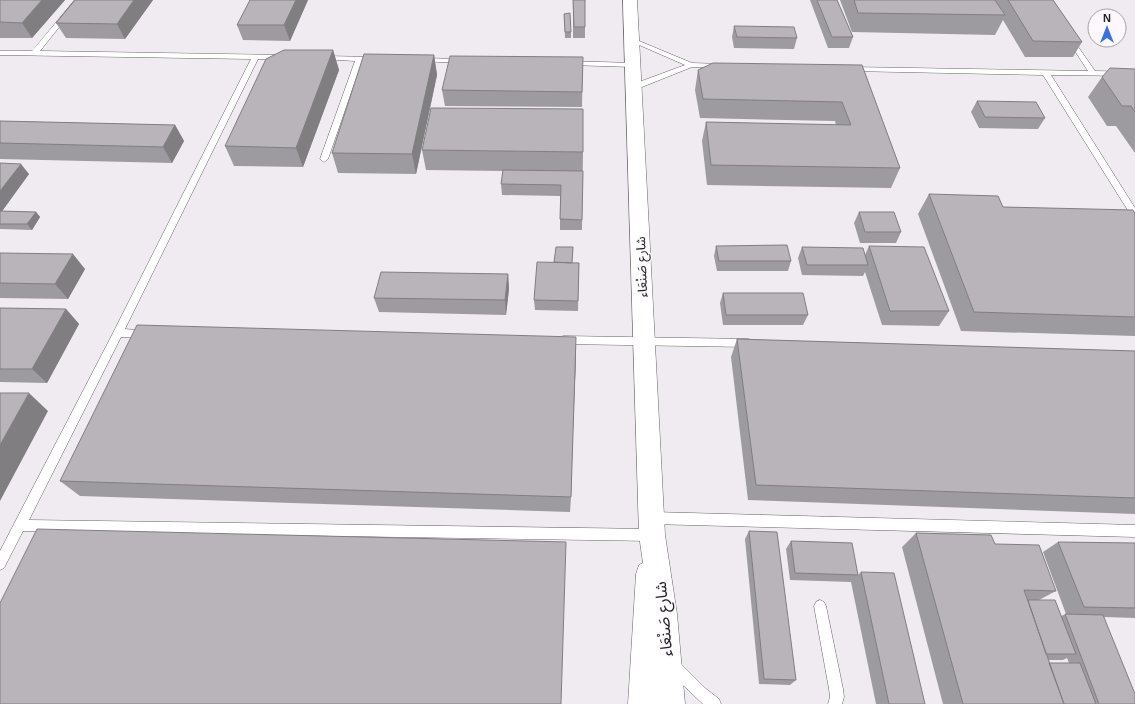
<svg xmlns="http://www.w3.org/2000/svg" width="1135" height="704" font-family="Helvetica,'Noto Sans Arabic',sans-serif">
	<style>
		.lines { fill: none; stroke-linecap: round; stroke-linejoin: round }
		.service-casing { stroke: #676368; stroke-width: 1 }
		.tertiary-casing { stroke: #676368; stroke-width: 1 }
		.service { fill: #fff; fill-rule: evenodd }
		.tertiary { fill: #fff; fill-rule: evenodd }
		.wall { fill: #9e9ba0; fill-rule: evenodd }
		.shaded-wall { fill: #817e82 }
		.building { fill: #b8b4ba; stroke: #817e82 }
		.labels { text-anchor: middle; stroke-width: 3; stroke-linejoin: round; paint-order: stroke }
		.street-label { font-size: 13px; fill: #222123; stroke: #fdf8fe }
		.near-street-label { font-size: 16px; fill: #222123; stroke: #fdf8fe }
	</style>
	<rect width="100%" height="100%" fill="#efebf1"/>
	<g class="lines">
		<defs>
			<path id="service" d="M75 0H81L40 51 281 55 285 57 281 59H258L125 329 149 331 151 334 149 337 146 338 121 337 29 520 652 529 656 531 658 535 656 539 652 541 23 531 4 568 0 570V551L113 333 251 59 0 55V51H32Z
				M1070 37 1072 38 1095 71 1135 72V76L1051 75 1135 208V218L1132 217 1043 75 851 71 847 69 851 67 1088 71 1067 39Z
				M632 38 692 63 721 64 725 66 721 68 692 67 637 89H631V85L685 65 630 41 629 40Z
				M323 56 375 57 379 59 375 61H362L328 159 324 162 320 159 355 61 321 59 319 58Z
				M421 58 461 59 465 61 461 63 419 61 417 60Z
				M566 61 633 63 637 65 633 67 569 65H566Z
				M564 336 748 339 752 340 753 343 752 346 748 347 564 344 561 343 559 340 561 337Z
				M652 512 1135 525V537L652 524 648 522 646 518 648 514Z
				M820 600 824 602 826 606 843 689 844 697 842 704H828L830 697 829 689 814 606 816 602Z
				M673 659 678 661 705 688 719 699 721 704H703L668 671 666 666 668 661Z"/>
			<path id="tertiary" d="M623 0H637L665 535 677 614 685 704H628L636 574 639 565 643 563 639 535Z"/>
		</defs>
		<use href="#service" class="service-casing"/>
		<use href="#tertiary" class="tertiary-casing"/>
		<use href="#service" class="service"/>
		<use href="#tertiary" class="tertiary"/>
	</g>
	<path class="wall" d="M0 0H65L32 38H0Z
		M75 0H153L125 39 66 38 56 23Z
		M250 0H308L290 41 243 40 237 25Z
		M573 0 585 27V38H573Z
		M810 0H837L853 37 849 48H828Z
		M840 0H1053L1082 42 1073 57H1025L1003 20 995 35 852 32Z
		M564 14 571 32V38H565Z
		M734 26 797 38 794 49 734 48 732 37Z
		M333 50 339 70 303 167 234 166 225 146Z
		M434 55 437 75 416 174 338 173 332 153Z
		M583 57 582 107 445 106 442 90Z
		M862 65 900 168 891 188 707 185 702 141 706 122 836 125 835 121 700 118 695 90 698 70Z
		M1135 69V153L1116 126H1107L1088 97 1102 77Z
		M977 101 1045 118 1038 129 979 128 971 112Z
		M0 121 175 125 184 141 172 163 0 159Z
		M422 150 583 152 582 230H560V196L502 195 501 184 503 171 426 170Z
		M0 163 29 174 2 211 36 212 40 217 32 230 0 229Z
		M929 194 1003 207 1135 213V336L961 331 918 214Z
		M859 212 901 232 896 243H860L854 223Z
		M716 246 791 261 788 271H717L714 256Z
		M869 246 949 311 939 326 882 325 865 272 863 276 802 275 798 258 802 247 865 255Z
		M573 247 572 263H579L578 311 535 310 534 300 554 262Z
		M0 253 85 269 68 299 0 298Z
		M508 274 509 289 506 315 379 312 374 298Z
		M723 293 808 315 803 325H723L720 303Z
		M0 308 66 309 79 324 47 383 0 382Z
		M737 339 1135 351V514L748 500 731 357Z
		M576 355 570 512 80 496 60 481Z
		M749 531 796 680 790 685 759 684 745 539Z
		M916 533 1056 591 1039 600 1061 616 1066 614 1043 552 1058 542 1135 543V618L1104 617 1135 704H943L902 547ZM1067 658 1069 663H1050L1048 660H1063Z
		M791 541 858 575 861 572 925 704H876L851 582 790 580 786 549Z"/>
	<path class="shaded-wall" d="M42 0H65L32 38 22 23Z
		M134 0H153L125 39 117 24Z
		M296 0H308L290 41 284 25Z
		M333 50 339 70 303 167 296 148Z
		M434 55 437 75 416 174 412 154Z
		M175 125 184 141 172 163 163 147Z
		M21 164 29 174 0 214V191Z
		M36 212 40 217 32 230 27 224Z
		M73 254 85 269 68 299 55 284Z
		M508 274 509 289 506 315 505 300Z
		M66 309 79 324 47 383 32 369Z
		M576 337V355L570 512 571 497Z
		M29 393 48 411 0 501V445Z"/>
	<path class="building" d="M0 0H42L22 23 0 22Z
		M75 0H134L117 24 56 23Z
		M250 0H296L284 25H237Z
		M573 0H585V27H574Z
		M817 0H837L853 37H832Z
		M854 0H995L1005 15 858 13Z
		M1008 0H1053L1082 42 1033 41Z
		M570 13 571 32H565L564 14Z
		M734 26 794 27 797 38 737 37Z
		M284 50H333L296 148 225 146 266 59Z
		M364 54 434 55 412 154 332 153Z
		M450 56 583 57 582 92 442 90Z
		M713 63 862 65 900 168 711 165 706 122 851 125 842 102 703 99 698 70Z
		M1110 68 1135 69V112L1131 106H1122L1102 77Z
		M977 101 1036 102 1045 118 985 117Z
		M431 108 583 109V152L422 150Z
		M0 121 175 125 163 147 0 143Z
		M0 163 21 164 0 191Z
		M503 170 583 171 582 220 560 219 561 185 501 184Z
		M929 194 998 196 1003 207 1133 210 1135 213V317L974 312Z
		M0 211 36 212 27 224H0Z
		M859 212H894L901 232H865Z
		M787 245 791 261H719L716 246Z
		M869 246 924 247 949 311H890Z
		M556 247H573L572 263 554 262Z
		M802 247 863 248 868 265H807Z
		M0 253 73 254 55 284 0 283Z
		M537 262 579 263 578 301 534 300Z
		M381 272 508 274 505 300 374 298Z
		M723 293H803L808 315H726Z
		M0 308 66 309 32 369H0Z
		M137 325 576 337 571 497 60 481Z
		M737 339 1135 351V498L756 485Z
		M0 393H29L0 445Z
		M37 529 566 542 561 704H0V603Z
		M749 531 777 532 796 680 764 679Z
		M916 533 991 535 995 544 1039 545 1056 591 1024 590 1064 704H963Z
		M791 541 852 543 858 575 795 573Z
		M1058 542 1135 543V608L1084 607Z
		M861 572 894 573 925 704H889Z
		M1028 600H1055L1076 654H1046Z
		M1065 614 1103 615 1135 694V704H1099Z
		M1049 663H1080L1096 704H1064Z"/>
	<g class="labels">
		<g class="street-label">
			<text transform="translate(641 267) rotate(-92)" y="5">شارع صَنْعَاء</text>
		</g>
		<g class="near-street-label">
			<text transform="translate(663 619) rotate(-95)" y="6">شارع صَنْعَاء</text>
		</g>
	</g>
	<g transform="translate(1107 28)"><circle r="19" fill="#fdf8fe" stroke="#a5a2a6"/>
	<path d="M0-3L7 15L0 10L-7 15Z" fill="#3973e2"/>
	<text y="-6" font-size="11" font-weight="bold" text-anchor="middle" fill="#222123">N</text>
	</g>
</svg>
